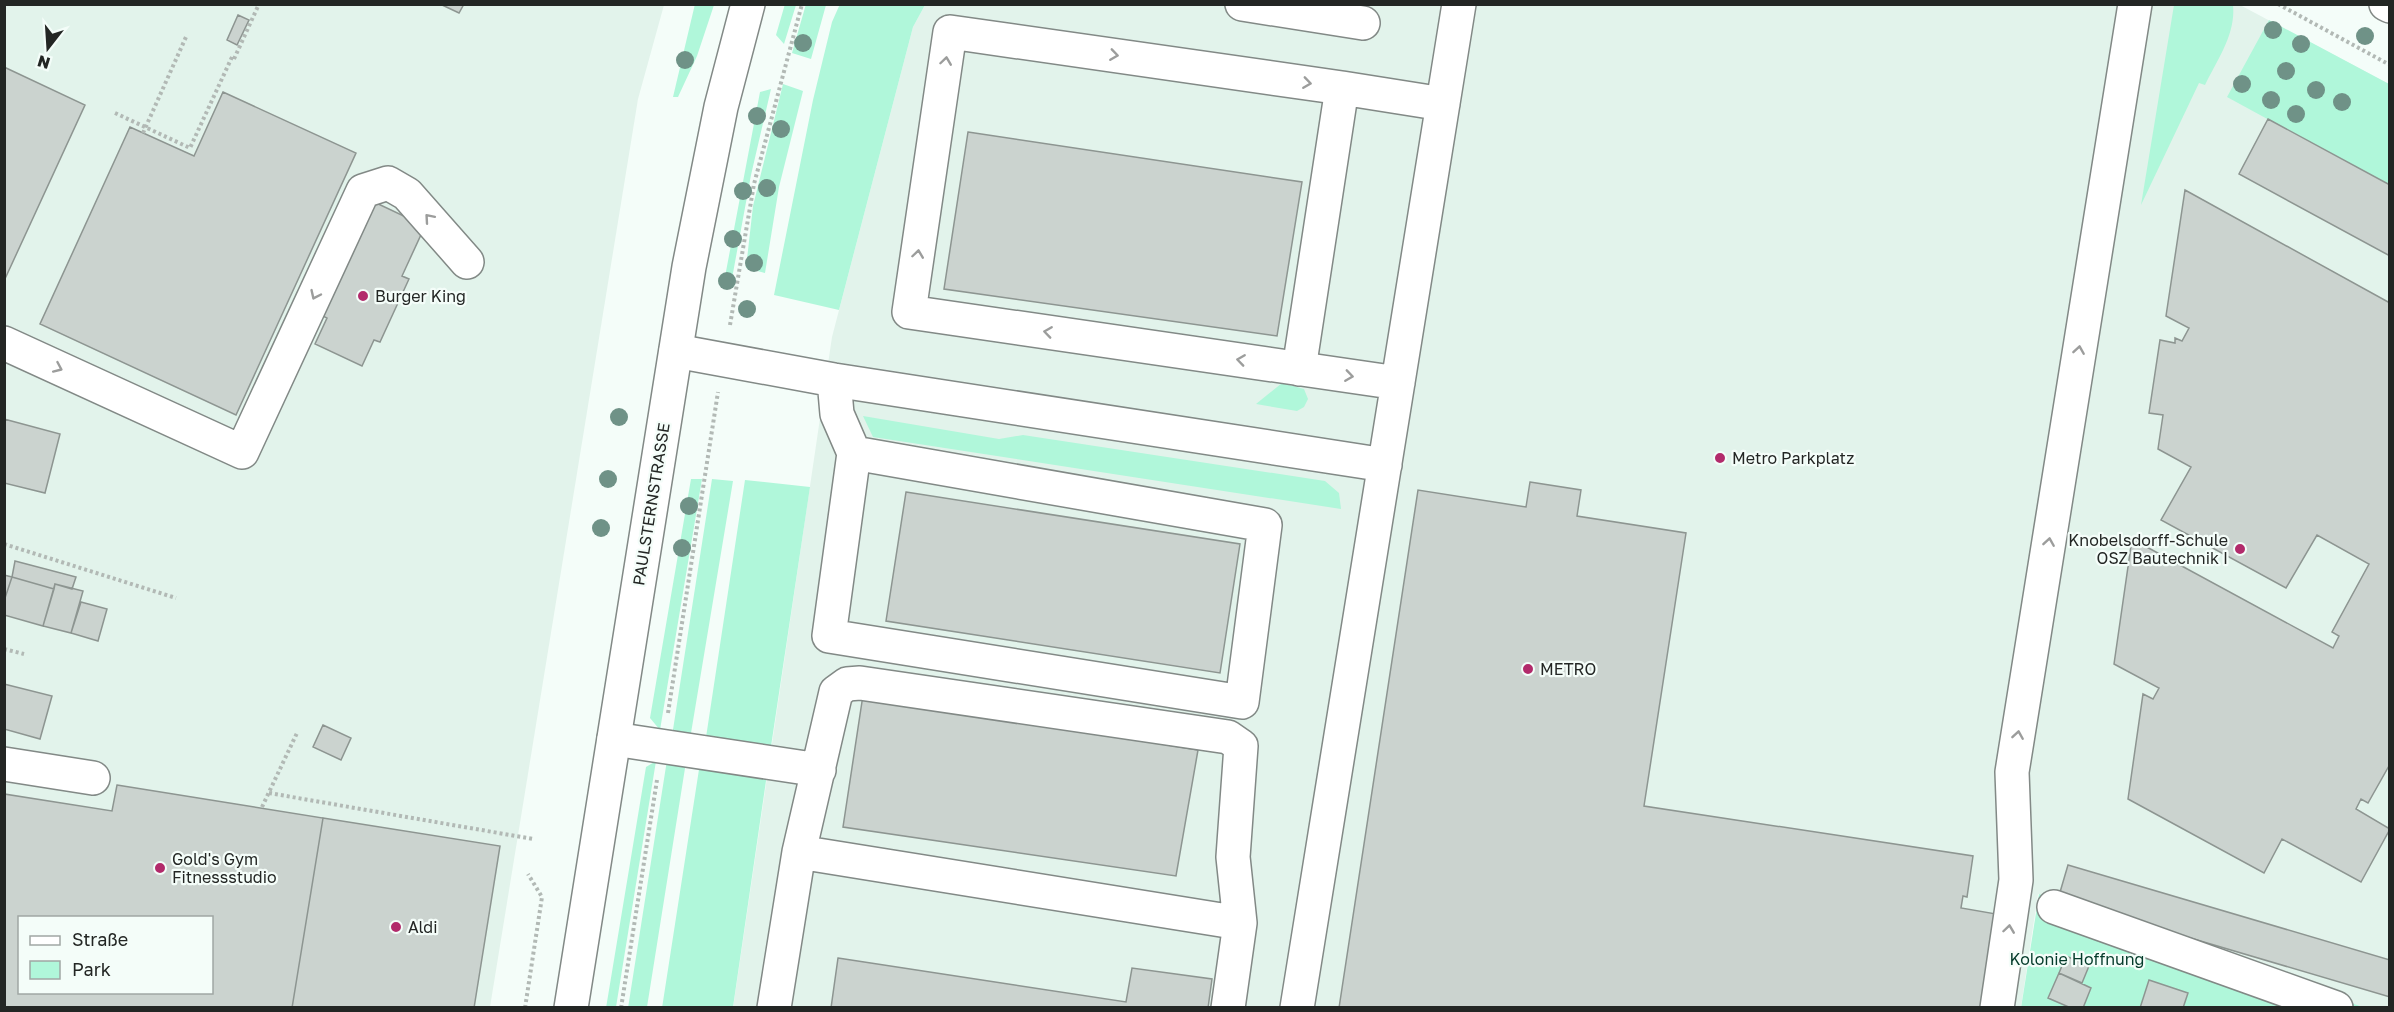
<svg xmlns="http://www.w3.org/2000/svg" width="2394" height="1012" font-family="'Golos Text',sans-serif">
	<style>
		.built { fill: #e2f3eb; fill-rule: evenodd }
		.green { fill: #b0f7da }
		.building { fill: #cbd3cf; stroke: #8d9591; stroke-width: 1.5; fill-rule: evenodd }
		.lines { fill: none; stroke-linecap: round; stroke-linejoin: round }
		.minor-casing { stroke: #828986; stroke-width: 36 }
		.major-casing { stroke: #828986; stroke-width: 36 }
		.path { stroke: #b2b9b5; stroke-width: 4; stroke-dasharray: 3 3; stroke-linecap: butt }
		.minor { stroke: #fff; stroke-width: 33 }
		.major { stroke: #fff; stroke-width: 33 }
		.tree { fill: #6f9287 }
		.oneway { stroke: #9c9d9c }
		.poi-dot { fill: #b22a6b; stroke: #f4fdf9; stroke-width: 2 }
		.labels { text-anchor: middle; stroke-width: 4.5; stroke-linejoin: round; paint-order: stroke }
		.poi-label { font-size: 16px; fill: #232624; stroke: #f4fdf9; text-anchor: start }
		.street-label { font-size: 16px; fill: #232624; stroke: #f4fdf9 }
		.park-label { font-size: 16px; fill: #033b2a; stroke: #f4fdf9 }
	</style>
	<rect width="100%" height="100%" fill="#f4fdf9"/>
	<path class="built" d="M5 5H664L638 99 490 1007 5 1008ZM20 918H212V992H20Z
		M925 5H2240L2389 84V1007H2363L2038 894 2021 1007 733 1008 832 337 913 27Z"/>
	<path class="green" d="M695 4 714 5 697 56 678 97H673Z
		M785 4 796 5 784 44 776 35Z
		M806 4 826 5 811 59 792 53Z
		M840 4 925 5 913 27 839 310 774 295 813 100 832 22Z
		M2174 5H2233C2236 34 2217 60 2205 85L2199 83 2141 205Z
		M2269 20 2389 84V185L2227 97Z
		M783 84 803 91 779 187 765 273 746 268 753 206Z
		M771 89 751 175 731 284 724 282 760 92Z
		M1282 383 1304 389 1308 399 1304 407 1297 411 1256 404Z
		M863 416 999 439 1023 435 1325 481 1339 493 1341 509 873 437Z
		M691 479H702L660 730 650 718Z
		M712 479 733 481 690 739 672 736Z
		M745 480 810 487 770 753 705 744Z
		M667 760 686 762 647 1007 628 1008Z
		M656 761 616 1007 606 1008 646 767Z
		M700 763 767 774 733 1007 662 1008Z
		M2039 894 2363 1007 2021 1008Z"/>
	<path class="building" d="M440 4H464L459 13Z
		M238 15 249 20 237 45 227 40Z
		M4 67 85 105 4 281Z
		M223 92 356 153 236 415 40 324 130 127 194 156Z
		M2268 119 2390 185V256L2239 174Z
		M968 132 1302 182 1277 336 944 289Z
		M2185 190 2390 303V764L2368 803 2361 799 2356 809 2390 829 2361 882 2282 839 2264 873 2128 799 2143 694 2153 699 2159 688 2114 664 2132 539 2333 648 2339 636 2332 632 2369 564 2317 535 2286 588 2161 520 2191 467 2158 449 2163 415 2149 413 2160 340 2175 343V338L2182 341 2189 328 2166 316Z
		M372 201 425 226 402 276 409 279 380 342 374 340 362 366 315 344 327 318 317 313Z
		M4 419 60 434 45 493 4 483Z
		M1530 482 1581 490 1577 516 1686 533 1644 806 1973 856 1967 897 1963 896 1961 908 2002 915 1988 1008H1339L1418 490 1526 507Z
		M906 492 1240 544 1220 673 886 621Z
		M15 561 76 577 72 589 55 584 54 589 12 577Z
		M4 575 12 577 4 601Z
		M12 577 54 589 43 626 4 615V601Z
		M55 584 83 591 71 633 43 626Z
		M81 602 107 609 98 641 71 633Z
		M4 684 52 696 40 739 4 729Z
		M863 695 1198 750 1176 876 843 827Z
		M323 725 351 738 341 760 313 747Z
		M117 785 323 818 292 1008H4V794L112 811ZM20 918H212V992H20Z
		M323 818 500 846 474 1008H292Z
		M2068 865 2390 960V997L2058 899Z
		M2066 956 2089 966 2082 983 2059 973Z
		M838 958 1126 1002 1132 968 1212 979 1208 1008H831Z
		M2059 973 2091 988 2083 1008H2071L2048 998Z
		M2149 980 2188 993 2183 1008H2140Z"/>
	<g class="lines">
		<defs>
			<path id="minor" d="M1242 4 1363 23
				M1342 88 1443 104
				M4 343 242 452 363 191 388 183 407 194 467 262
				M676 351 834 380 1385 465
				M1299 369 1342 88 950 32 909 312 1398 383
				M834 380 837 414 854 453 1265 525 1242 702 829 636 854 453
				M614 739 819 770
				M4 764 93 778
				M799 852 1240 923
				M2054 907 2336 1008
				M774 1008 799 852 836 692 847 684 860 683 1228 737 1241 746 1233 857 1240 923 1228 1008
				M1297 1008 1459 4
				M1997 1008 2016 880 2012 772 2135 4"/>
			<path id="major" d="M2386 4 2390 6
				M571 1008 689 267 721 107 748 4"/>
		</defs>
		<use href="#minor" class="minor-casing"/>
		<use href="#major" class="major-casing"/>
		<path class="path" d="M2278 4 2390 65
			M234 59 259 4
			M115 113 190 148 232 57
			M143 133 186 37
			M730 325 754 184 802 4
			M4 544 176 598
			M4 649 24 654
			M668 713 718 392
			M269 793 533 839
			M262 807 297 733
			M525 1008 542 897 528 874
			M621 1008 657 780"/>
		<use href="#minor" class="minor"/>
		<use href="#major" class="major"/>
	</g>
	<g class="tree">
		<circle cx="2273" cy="30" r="9"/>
		<circle cx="2365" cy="36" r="9"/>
		<circle cx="803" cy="43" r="9"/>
		<circle cx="2301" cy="44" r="9"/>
		<circle cx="685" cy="60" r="9"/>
		<circle cx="2286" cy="71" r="9"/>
		<circle cx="2242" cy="84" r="9"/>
		<circle cx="2316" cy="90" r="9"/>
		<circle cx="2271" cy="100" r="9"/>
		<circle cx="2342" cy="102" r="9"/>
		<circle cx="2296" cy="114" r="9"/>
		<circle cx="757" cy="116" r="9"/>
		<circle cx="781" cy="129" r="9"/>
		<circle cx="767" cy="188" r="9"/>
		<circle cx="743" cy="191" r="9"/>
		<circle cx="733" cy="239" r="9"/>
		<circle cx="754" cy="263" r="9"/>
		<circle cx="727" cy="281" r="9"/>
		<circle cx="747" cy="309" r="9"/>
		<circle cx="619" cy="417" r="9"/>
		<circle cx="608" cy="479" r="9"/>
		<circle cx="689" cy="506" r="9"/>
		<circle cx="601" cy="528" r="9"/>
		<circle cx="682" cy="548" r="9"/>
	</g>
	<defs><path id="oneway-chevron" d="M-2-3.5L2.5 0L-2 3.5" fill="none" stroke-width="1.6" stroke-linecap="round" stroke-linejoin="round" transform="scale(1.5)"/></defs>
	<g class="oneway">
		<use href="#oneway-chevron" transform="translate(1114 55) rotate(8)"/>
		<use href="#oneway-chevron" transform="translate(946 61) rotate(-82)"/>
		<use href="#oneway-chevron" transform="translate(1307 83) rotate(8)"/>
		<use href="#oneway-chevron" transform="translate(429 218) rotate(-131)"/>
		<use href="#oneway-chevron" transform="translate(918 254) rotate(-82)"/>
		<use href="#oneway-chevron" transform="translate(315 295) rotate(115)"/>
		<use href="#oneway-chevron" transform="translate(1048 332) rotate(-172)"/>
		<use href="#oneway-chevron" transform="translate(2079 350) rotate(-81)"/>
		<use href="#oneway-chevron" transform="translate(1241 360) rotate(-172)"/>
		<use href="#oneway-chevron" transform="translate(58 368) rotate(24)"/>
		<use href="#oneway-chevron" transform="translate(1349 376) rotate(8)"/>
		<use href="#oneway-chevron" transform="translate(2049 542) rotate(-81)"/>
		<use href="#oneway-chevron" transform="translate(2018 735) rotate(-81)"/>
		<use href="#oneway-chevron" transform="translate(2009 929) rotate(-82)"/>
	</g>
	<g class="poi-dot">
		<circle cx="363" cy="296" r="6"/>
		<circle cx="1720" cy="458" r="6"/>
		<circle cx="2240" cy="549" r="6"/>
		<circle cx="1528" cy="669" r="6"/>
		<circle cx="160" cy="868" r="6"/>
		<circle cx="396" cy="927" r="6"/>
	</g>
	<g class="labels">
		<g class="poi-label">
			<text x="375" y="302">Burger King</text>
			<text x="1732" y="464">Metro Parkplatz</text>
			<text x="2228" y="546" text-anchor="end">Knobelsdorff-Schule<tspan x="2228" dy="18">OSZ Bautechnik I</tspan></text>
			<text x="1540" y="675">METRO</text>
			<text x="172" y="865">Gold's Gym<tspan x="172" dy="18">Fitnessstudio</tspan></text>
			<text x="408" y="933">Aldi</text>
		</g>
		<g class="street-label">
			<text transform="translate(651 504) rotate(-81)" y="6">PAULSTERNSTRASSE</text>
		</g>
		<g class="park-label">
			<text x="2077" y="965">Kolonie Hoffnung</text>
		</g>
	</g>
	<rect width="2394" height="1012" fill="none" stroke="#232624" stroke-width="12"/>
	<rect x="18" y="916" width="195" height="78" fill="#f4fdf9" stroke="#a0a7a4" stroke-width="1.5"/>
	<rect x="30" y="936" width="30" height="9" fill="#ffffff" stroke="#a0a7a4" stroke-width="1.5"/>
	<text x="72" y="946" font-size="18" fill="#232624">Straße</text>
	<rect x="30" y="961" width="30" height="18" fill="#b0f7da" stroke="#a0a7a4" stroke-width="1.5"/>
	<text x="72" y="976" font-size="18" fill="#232624">Park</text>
	<g transform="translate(48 48) rotate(197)" stroke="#f4fdf9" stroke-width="4.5" paint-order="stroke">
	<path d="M0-4.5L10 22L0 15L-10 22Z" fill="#232624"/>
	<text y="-9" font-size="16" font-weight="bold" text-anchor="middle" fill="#232624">N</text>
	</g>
</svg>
